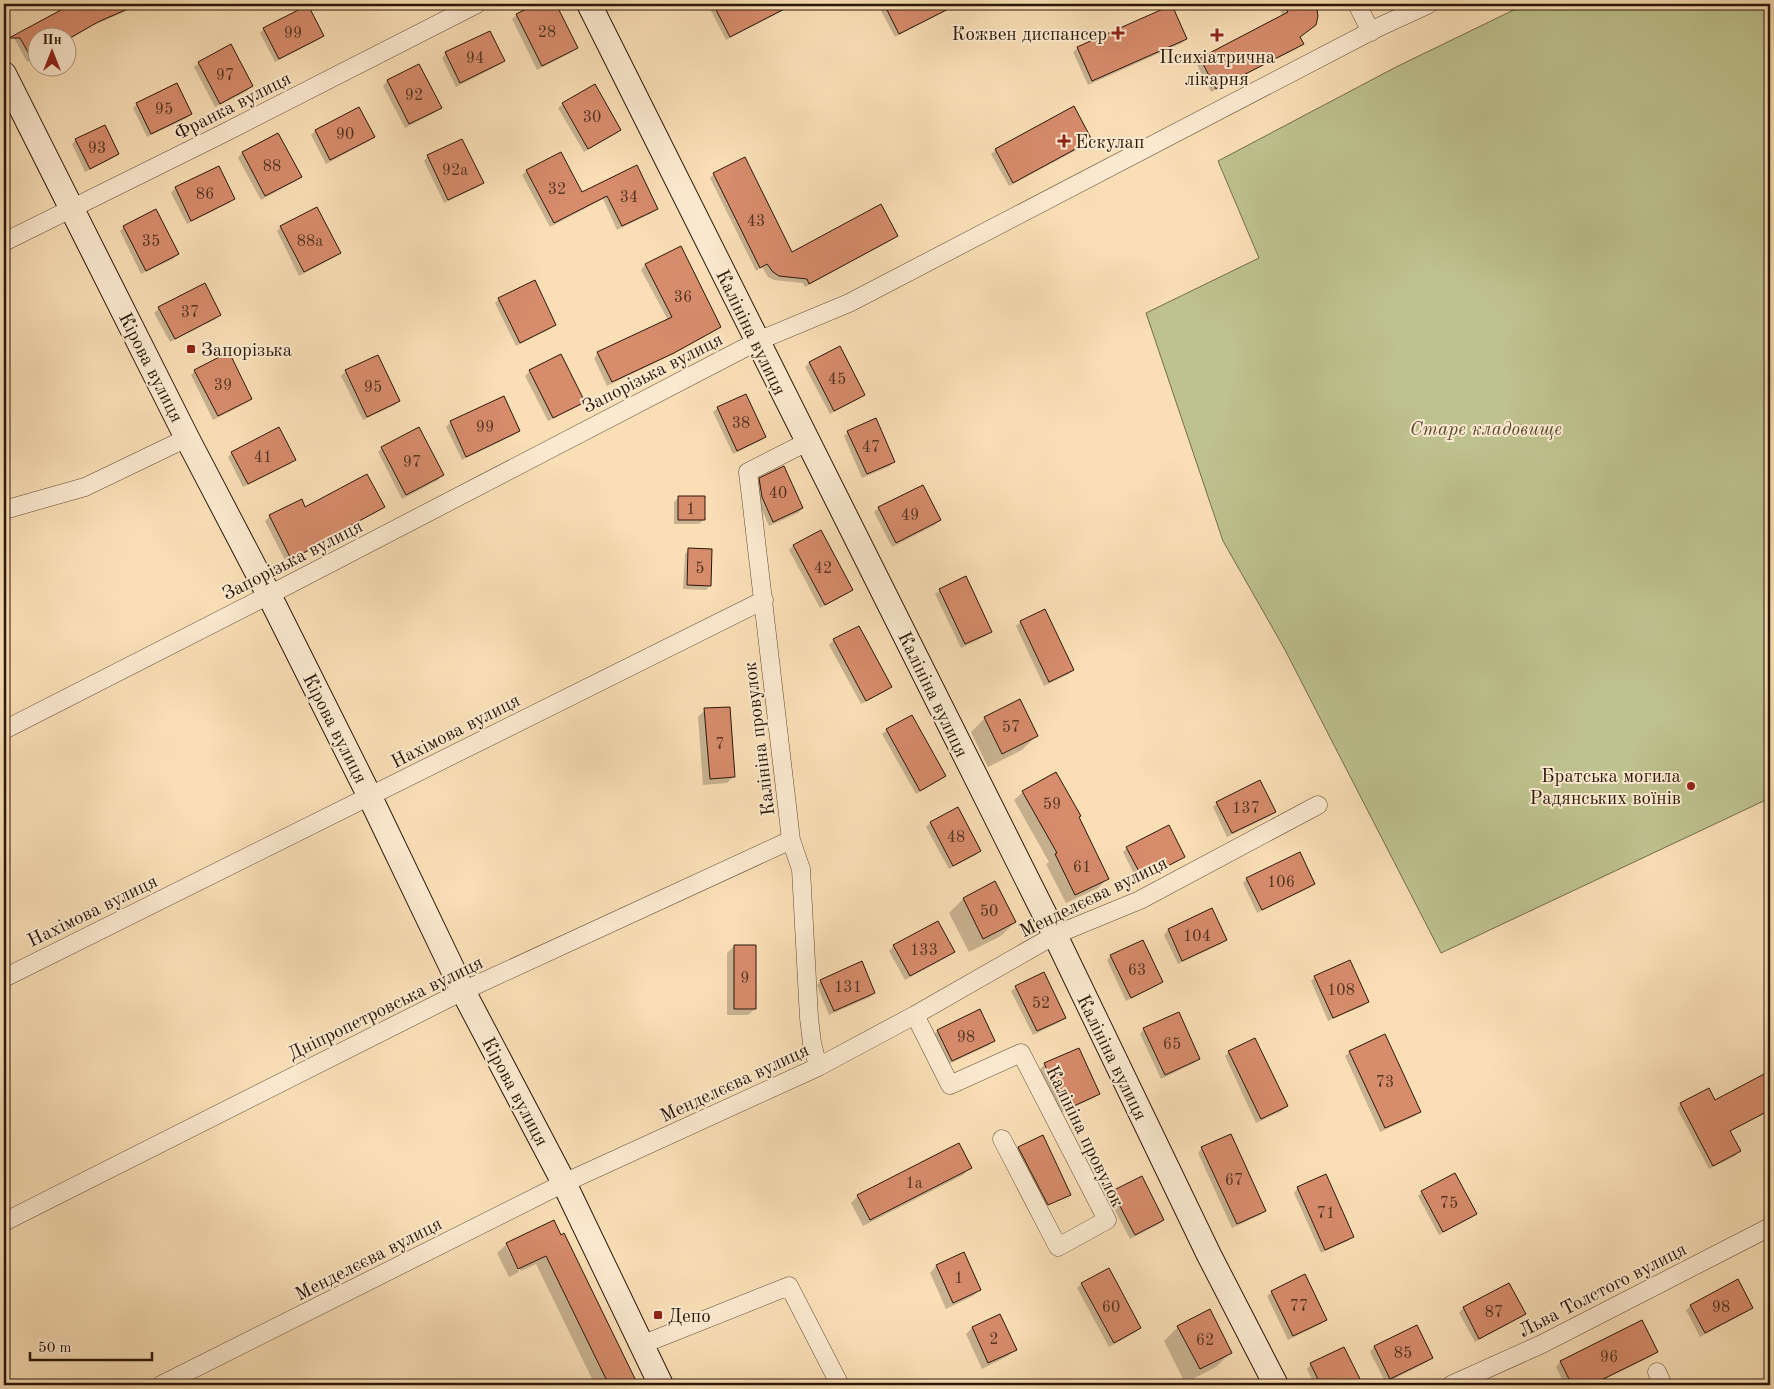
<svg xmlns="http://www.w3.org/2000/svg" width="1774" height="1389" font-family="'Old Standard TT',serif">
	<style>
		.green { fill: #bec28e; stroke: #746c4c }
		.shadow { fill: #0003 }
		.building { fill: #d78c6c; stroke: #2a1709 }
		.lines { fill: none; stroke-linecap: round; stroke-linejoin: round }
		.street-casing { stroke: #5e4934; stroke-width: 19 }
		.secondary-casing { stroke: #2a1709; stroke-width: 26 }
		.street { stroke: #fcead0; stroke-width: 18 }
		.secondary { stroke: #fcead0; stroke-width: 24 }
		.poi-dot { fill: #8f2418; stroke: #fcead0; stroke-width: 2 }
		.labels { text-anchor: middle; stroke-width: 4; stroke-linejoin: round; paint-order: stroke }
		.number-label { font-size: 16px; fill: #553422 }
		.poi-label { font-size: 19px; fill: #2a1709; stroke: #fcead0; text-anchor: start }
		.street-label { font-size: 19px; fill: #2a1709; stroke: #fcead0 }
		.park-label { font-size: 19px; font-style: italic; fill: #564a31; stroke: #fcead0 }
	</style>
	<rect width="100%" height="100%" fill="#fadfb6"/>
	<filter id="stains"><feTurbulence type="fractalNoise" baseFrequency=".004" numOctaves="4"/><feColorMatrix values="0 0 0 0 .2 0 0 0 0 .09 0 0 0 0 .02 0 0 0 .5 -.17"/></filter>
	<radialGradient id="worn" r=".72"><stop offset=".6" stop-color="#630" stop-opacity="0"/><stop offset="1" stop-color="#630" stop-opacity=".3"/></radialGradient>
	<path class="green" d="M1526 4H1770V798L1441 953 1284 648 1223 541 1146 313 1259 258 1218 161 1396 67Z"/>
	<path class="shadow" d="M73 4H142L92 26 68 40V38H38V56L27 62 14 38 18 34Z
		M539 4H554L576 48 572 52 537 70 512 19 517 15Z
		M712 4H796L726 40 709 7Z
		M880 4H960L895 37 878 5Z
		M1277 4H1314L1317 16 1299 37 1303 44 1298 48 1211 92 1196 63 1201 59 1283 16Z
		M264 29 322 36 318 40 275 62 260 33Z
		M1186 39 1182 43 1088 85 1073 52 1078 48Z
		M446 53 504 61 499 65 456 87 442 58Z
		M199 63 251 86 247 91 215 107 194 67Z
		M419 65 440 107 436 112 405 128 383 86 387 81Z
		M137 104 191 113 187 118 147 137 133 108Z
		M563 104 620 130 616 134 584 152 558 108Z
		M359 108 374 136 369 141 326 164 311 135 315 131Z
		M278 135 300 177 296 181 261 200 238 158 242 153Z
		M76 140 118 154 113 158 85 172 72 144Z
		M1090 140 1086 145 1009 186 991 154 996 150Z
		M428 156 482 183 478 187 444 203 424 161Z
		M218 167 234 198 229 203 187 224 171 193 175 188Z
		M636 167 657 209 652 213 617 230 603 199 550 227 522 175 527 171 581 193Z
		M714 174 791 253 896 236 892 240 805 287 803 283 774 280 768 277 762 267 756 271 710 178Z
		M124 227 178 254 173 259 141 274 120 231Z
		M281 227 339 253 335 257 299 276 277 231Z
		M680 248 720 327 715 331 669 356 607 386 594 358 598 353 668 320 641 270 645 265Z
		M204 285 220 314 216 319 170 342 154 313 159 308Z
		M499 299 555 325 550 329 516 346 495 303Z
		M378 356 399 401 395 405 363 420 341 376 346 371Z
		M561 356 583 401 579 406 548 421 525 376 530 371Z
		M809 363 864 395 859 399 830 414 805 367Z
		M195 371 251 399 246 403 213 420 191 375Z
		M503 398 519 431 514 435 462 460 446 427 451 422Z
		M718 408 764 437 760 441 733 454 713 412Z
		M848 432 894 461 890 466 862 478 844 436Z
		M382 448 442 475 438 480 402 499 378 452Z
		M232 453 294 459 290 464 243 487 228 457Z
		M760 479 802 508 798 513 769 526 758 501 756 484Z
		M678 498 704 520 699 524H674V502Z
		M383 507 379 511 321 542 317 547 286 562 265 521 270 516 305 509Z
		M879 508 940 520 935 525 892 547 874 512Z
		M820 532 851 590 847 594 820 608 789 550 793 546Z
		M689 549 710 585 706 590 683 589 685 554Z
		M940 590 991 632 986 636 961 648 935 594Z
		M1021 622 1073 670 1069 674 1044 686 1016 626Z
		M858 627 890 687 886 691 861 704 829 645 834 640Z
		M705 710 734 776 727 783 703 785 698 717Z
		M911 716 944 776 940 780 916 794 882 734 887 730Z
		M985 718 1036 736 1022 750 988 767 971 732Z
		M1023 792 1077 818 1107 879 1098 888 1066 903 1046 864 1049 862 1014 800Z
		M1217 803 1274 811 1270 816 1227 837 1213 807Z
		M930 823 980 850 976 855 949 869 926 827Z
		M1127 848 1183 857 1180 860V858L1137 880 1123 852Z
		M1247 879 1314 884 1309 888 1257 913 1243 883Z
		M995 883 1015 922 1001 936 969 952 949 913 963 899Z
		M1211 910 1225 940 1221 944 1178 964 1164 935 1168 930Z
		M937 923 953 952 949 956 905 980 889 951 894 946Z
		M734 946 755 1009 748 1015H727V953Z
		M1111 956 1161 982 1157 986 1126 1001 1107 960Z
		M1315 977 1367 1002 1363 1006 1328 1021 1311 981Z
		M821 981 874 993 870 997 829 1015 817 985Z
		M1016 987 1064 1018 1060 1022 1033 1035 1011 991Z
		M1144 1029 1199 1058 1194 1063 1161 1079 1140 1034Z
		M938 1031 993 1041 989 1045 947 1065 933 1035Z
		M1078 1049 1098 1094 1094 1098 1060 1113 1040 1069 1045 1064Z
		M1229 1052 1286 1106 1282 1111 1256 1123 1225 1056Z
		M1350 1052 1419 1111 1415 1116 1380 1132 1345 1056Z
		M1770 1073V1111L1729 1132 1739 1151 1735 1156 1709 1169 1677 1108 1681 1104 1714 1101Z
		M1019 1148 1070 1195 1066 1198V1196L1043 1207 1014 1152Z
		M1202 1148 1265 1211 1260 1215 1232 1228 1198 1153Z
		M970 1168 963 1175 863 1226 851 1203 858 1196Z
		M1141 1178 1163 1219 1159 1224 1130 1239 1108 1197 1113 1192Z
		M1298 1188 1352 1237 1348 1241 1321 1253 1294 1193Z
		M1422 1192 1476 1214 1471 1218 1439 1235 1418 1196Z
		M564 1235 637 1385H595L536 1264 521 1271 509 1246H506L519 1272 509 1277 497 1253 507 1244Z
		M963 1254 980 1289 973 1296 946 1309 930 1273 936 1266Z
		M1082 1284 1140 1328 1136 1332 1109 1347 1077 1288Z
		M1509 1285 1524 1314 1520 1318 1475 1342 1459 1313 1463 1308Z
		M1272 1292 1326 1319 1321 1324 1288 1340 1267 1296Z
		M1691 1306 1751 1307 1747 1312 1700 1337 1686 1310Z
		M1642 1322 1657 1351 1652 1356 1593 1385H1565L1556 1367 1560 1362Z
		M1178 1327 1230 1353 1216 1367 1185 1383 1164 1341Z
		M1416 1327 1432 1357 1427 1362 1386 1383 1370 1352 1374 1347Z
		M972 1328 1015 1349 1008 1356 982 1369 966 1334Z
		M1343 1348 1361 1385H1315L1307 1369 1311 1364Z"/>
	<path class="building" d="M72 4H139L98 22 70 38H38V70L20 38H9Z
		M537 4H556L578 48 542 66 516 14Z
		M713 4H794L730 37Z
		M884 4H958L899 34Z
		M1283 4H1316L1318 16 1316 25 1300 37 1304 44 1216 89 1200 58 1288 12Z
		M308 5 324 36 279 59 263 28Z
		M1172 5 1187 39 1092 81 1077 47Z
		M490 31 505 61 460 83 445 52Z
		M231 44 253 86 220 104 198 62Z
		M419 64 442 108 409 124 387 80Z
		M177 83 192 114 151 134 136 103Z
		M595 84 621 130 588 149 562 103Z
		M1074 106 1092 140 1013 183 995 149Z
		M359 107 375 137 330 160 315 130Z
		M105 125 119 154 90 169 75 139Z
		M278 133 302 177 265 196 242 152Z
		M462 139 484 183 448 200 427 155Z
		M561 152 582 192 637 165 658 209 622 226 607 196 554 223 526 170Z
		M745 157 792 252 881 204 898 236 809 284 807 279 779 276 773 272 767 264 760 268 713 173Z
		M219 166 235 199 191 221 175 187Z
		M317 207 341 253 304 272 280 226Z
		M156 209 179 254 146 271 123 226Z
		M681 246 721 327 674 353 612 382 597 352 672 317 645 264Z
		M535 280 556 325 520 343 498 298Z
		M205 283 221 315 175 339 158 307Z
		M840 346 865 395 834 411 809 362Z
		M229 352 252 399 218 416 194 370Z
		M561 354 585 402 553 418 529 370Z
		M378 355 400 401 367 417 345 370Z
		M746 394 766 437 737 451 717 407Z
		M504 396 520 431 466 457 450 421Z
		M876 418 895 462 867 474 847 431Z
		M279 427 296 460 248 484 231 452Z
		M419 427 444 475 406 495 381 447Z
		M784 466 803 508 773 522 762 497 759 478Z
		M367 474 385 507 322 541 323 543 291 559 269 515 302 499 305 507Z
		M923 485 941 520 896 543 878 507Z
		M678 496H705V520H678Z
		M821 530 853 590 825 605 793 545Z
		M688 548 712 549 711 586 687 585Z
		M966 576 992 632 965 644 939 589Z
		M1045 609 1074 670 1049 682 1020 621Z
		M859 626 892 687 866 701 833 639Z
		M1020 699 1038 736 1002 754 984 717Z
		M730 707 735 777 710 779 704 708Z
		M912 715 946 776 920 791 886 729Z
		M1056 772 1081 816 1079 817 1109 879 1075 895 1055 854 1057 853 1022 791Z
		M1260 780 1276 812 1232 833 1216 802Z
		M958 807 981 851 953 866 930 822Z
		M1169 825 1185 857 1143 879 1126 847Z
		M1300 852 1315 884 1262 910 1246 878Z
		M995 881 1016 922 983 939 963 898Z
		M1212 908 1227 940 1182 961 1168 929Z
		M938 921 955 952 910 976 893 945Z
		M1143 940 1163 982 1131 998 1110 955Z
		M734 945H756V1009H734Z
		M1350 960 1369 1002 1333 1018 1314 976Z
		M862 961 875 993 834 1011 820 980Z
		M1044 972 1066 1018 1037 1031 1015 986Z
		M980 1009 995 1041 952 1061 937 1030Z
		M1179 1012 1200 1059 1165 1075 1143 1028Z
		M1385 1034 1421 1112 1385 1128 1349 1051Z
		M1255 1038 1288 1106 1261 1119 1228 1051Z
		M1079 1048 1100 1094 1065 1110 1044 1063Z
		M1766 1073 1770 1082V1110L1730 1131 1741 1151 1713 1166 1680 1103 1709 1088 1715 1100Z
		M1231 1134 1266 1211 1237 1224 1201 1147Z
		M1043 1135 1071 1195 1048 1205 1018 1147Z
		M959 1143 972 1168 870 1220 857 1195Z
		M1455 1173 1477 1214 1443 1232 1421 1191Z
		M1326 1174 1354 1237 1325 1250 1297 1187Z
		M1142 1176 1164 1220 1135 1235 1112 1191Z
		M554 1220 561 1235 564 1233 638 1385H609L546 1256 518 1269 506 1243Z
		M964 1252 981 1290 953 1303 936 1265Z
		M1109 1268 1141 1328 1114 1343 1081 1283Z
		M1305 1274 1327 1320 1293 1336 1271 1291Z
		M1738 1279 1753 1308 1705 1333 1690 1305Z
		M1509 1283 1526 1314 1479 1339 1463 1307Z
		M1210 1309 1232 1353 1200 1369 1177 1326Z
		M1000 1314 1017 1350 988 1363 972 1327Z
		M1642 1320 1658 1352 1591 1385H1572L1560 1361Z
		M1417 1325 1433 1358 1390 1379 1374 1346Z
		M1344 1347 1363 1385H1321L1310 1363Z"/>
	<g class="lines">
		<defs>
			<path id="street" d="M1357 4 1371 32
				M4 242 220 135 477 4
				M807 442 748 472 791 840 801 869 809 1018 812 1043 818 1067
				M4 510 85 487 187 438
				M4 730 269 595 758 341 849 303 1379 27 1429 4
				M4 978 764 600
				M915 1015 950 1085 1021 1053 1107 1220 1058 1247 1002 1139
				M4 1222 463 991 791 840
				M641 1345 789 1286 840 1385
				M1657 1372 1663 1385
				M161 1385 564 1183 818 1067 915 1015 1055 935 1140 900 1318 805
				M1451 1385 1542 1344 1770 1227"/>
			<path id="secondary" d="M589 4 1055 935 1209 1255 1276 1385
				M4 74 187 438 269 595 370 797 463 991 564 1183 661 1385"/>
		</defs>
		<use href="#street" class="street-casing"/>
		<use href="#secondary" class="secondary-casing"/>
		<use href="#street" class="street"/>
		<use href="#secondary" class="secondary"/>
	</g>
	<g class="poi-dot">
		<path d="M1115.5 25.5h5v5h5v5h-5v5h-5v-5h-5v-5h5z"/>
		<path d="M1214.5 27.5h5v5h5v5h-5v5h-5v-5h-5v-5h5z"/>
		<path d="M1061.5 133.5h5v5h5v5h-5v5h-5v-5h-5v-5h5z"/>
		<rect x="186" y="344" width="10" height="10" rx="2.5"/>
		<circle cx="1691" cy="786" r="5"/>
		<rect x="653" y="1310" width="10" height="10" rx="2.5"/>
	</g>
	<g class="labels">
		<g class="number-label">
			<text x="547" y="37">28</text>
			<text x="293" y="38">99</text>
			<text x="475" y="63">94</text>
			<text x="225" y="80">97</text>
			<text x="414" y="100">92</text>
			<text x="164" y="114">95</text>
			<text x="592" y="122">30</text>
			<text x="345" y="139">90</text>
			<text x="97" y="153">93</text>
			<text x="272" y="171">88</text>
			<text x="455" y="175">92а</text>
			<text x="557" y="194">32</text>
			<text x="205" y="199">86</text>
			<text x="629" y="202">34</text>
			<text x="756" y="226">43</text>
			<text x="151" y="246">35</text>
			<text x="310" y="246">88а</text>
			<text x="683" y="302">36</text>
			<text x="190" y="317">37</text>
			<text x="837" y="384">45</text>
			<text x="223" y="390">39</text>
			<text x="373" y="392">95</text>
			<text x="741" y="428">38</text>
			<text x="485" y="432">99</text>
			<text x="871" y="452">47</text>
			<text x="263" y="462">41</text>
			<text x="412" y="467">97</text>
			<text x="778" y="498">40</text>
			<text x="691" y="514">1</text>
			<text x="910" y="520">49</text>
			<text x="700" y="573">5</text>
			<text x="823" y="573">42</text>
			<text x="1011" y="732">57</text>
			<text x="720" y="749">7</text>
			<text x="1052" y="809">59</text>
			<text x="1246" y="813">137</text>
			<text x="956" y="842">48</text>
			<text x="1082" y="872">61</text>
			<text x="1281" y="887">106</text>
			<text x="989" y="916">50</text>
			<text x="1197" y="941">104</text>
			<text x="924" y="955">133</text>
			<text x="1137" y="975">63</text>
			<text x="745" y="983">9</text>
			<text x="848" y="992">131</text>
			<text x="1341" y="995">108</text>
			<text x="1041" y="1008">52</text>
			<text x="966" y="1042">98</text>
			<text x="1172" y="1049">65</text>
			<text x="1385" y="1087">73</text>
			<text x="1234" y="1185">67</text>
			<text x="914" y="1188">1а</text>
			<text x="1449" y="1208">75</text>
			<text x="1326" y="1218">71</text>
			<text x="959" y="1283">1</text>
			<text x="1299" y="1311">77</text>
			<text x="1111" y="1312">60</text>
			<text x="1721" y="1312">98</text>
			<text x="1494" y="1317">87</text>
			<text x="994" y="1344">2</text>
			<text x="1205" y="1345">62</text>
			<text x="1403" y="1358">85</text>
			<text x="1609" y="1362">96</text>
		</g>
		<g class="poi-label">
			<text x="1107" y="40" text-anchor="end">Кожвен диспансер</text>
			<text x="1217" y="63" text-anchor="middle">Психіатрична<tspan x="1217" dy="22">лікарня</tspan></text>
			<text x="1075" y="148">Ескулап</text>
			<text x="201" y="356">Запорізька</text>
			<text x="1681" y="782" text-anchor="end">Братська могила<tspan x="1681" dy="22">Радянських воїнів</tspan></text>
			<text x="668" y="1322">Депо</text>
		</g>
		<g class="street-label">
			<text transform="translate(232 105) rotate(-27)" y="7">Франка вулиця</text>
			<text transform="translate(752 332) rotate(64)" y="7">Калініна вулиця</text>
			<text transform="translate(152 367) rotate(63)" y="7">Кірова вулиця</text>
			<text transform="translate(652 372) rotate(-27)" y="7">Запорізька вулиця</text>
			<text transform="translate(292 559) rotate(-27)" y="7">Запорізька вулиця</text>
			<text transform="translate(934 694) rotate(64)" y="7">Калініна вулиця</text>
			<text transform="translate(336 728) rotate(63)" y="7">Кірова вулиця</text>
			<text transform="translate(455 730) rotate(-27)" y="7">Нахімова вулиця</text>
			<text transform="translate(758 739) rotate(-97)" y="7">Калініна провулок</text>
			<text transform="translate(1093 896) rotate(-26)" y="7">Менделєєва вулиця</text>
			<text transform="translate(92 910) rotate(-26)" y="7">Нахімова вулиця</text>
			<text transform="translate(385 1007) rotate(-26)" y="7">Дніпропетровська вулиця</text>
			<text transform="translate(1113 1057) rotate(64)" y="7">Калініна вулиця</text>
			<text transform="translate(734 1082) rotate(-25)" y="7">Менделєєва вулиця</text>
			<text transform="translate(516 1091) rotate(62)" y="7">Кірова вулиця</text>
			<text transform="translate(1086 1136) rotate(64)" y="7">Калініна провулок</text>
			<text transform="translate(368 1258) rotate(-27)" y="7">Менделєєва вулиця</text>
			<text transform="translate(1602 1289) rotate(-27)" y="7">Льва Толстого вулиця</text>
		</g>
		<g class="park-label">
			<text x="1486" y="435">Старе кладовище</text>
		</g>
	</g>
	<rect width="1774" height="1389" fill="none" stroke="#fadfb6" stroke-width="20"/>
	<rect x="5" y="5" width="1764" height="1379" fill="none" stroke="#2a1709" stroke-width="2.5"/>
	<rect x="10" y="10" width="1754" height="1369" fill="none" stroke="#2a1709"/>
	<g transform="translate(52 52)"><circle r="24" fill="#fcead0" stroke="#a89680"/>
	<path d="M0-4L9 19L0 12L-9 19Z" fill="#8f2418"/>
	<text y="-8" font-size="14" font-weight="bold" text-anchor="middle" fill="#2a1709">Пн</text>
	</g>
	<path d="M30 1352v8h122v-8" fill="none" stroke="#2a1709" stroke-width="2.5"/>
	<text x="38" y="1352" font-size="15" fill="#2a1709" stroke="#fcead0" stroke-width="4" paint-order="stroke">50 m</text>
	<rect width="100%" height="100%" filter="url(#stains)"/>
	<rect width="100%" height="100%" fill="url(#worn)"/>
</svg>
